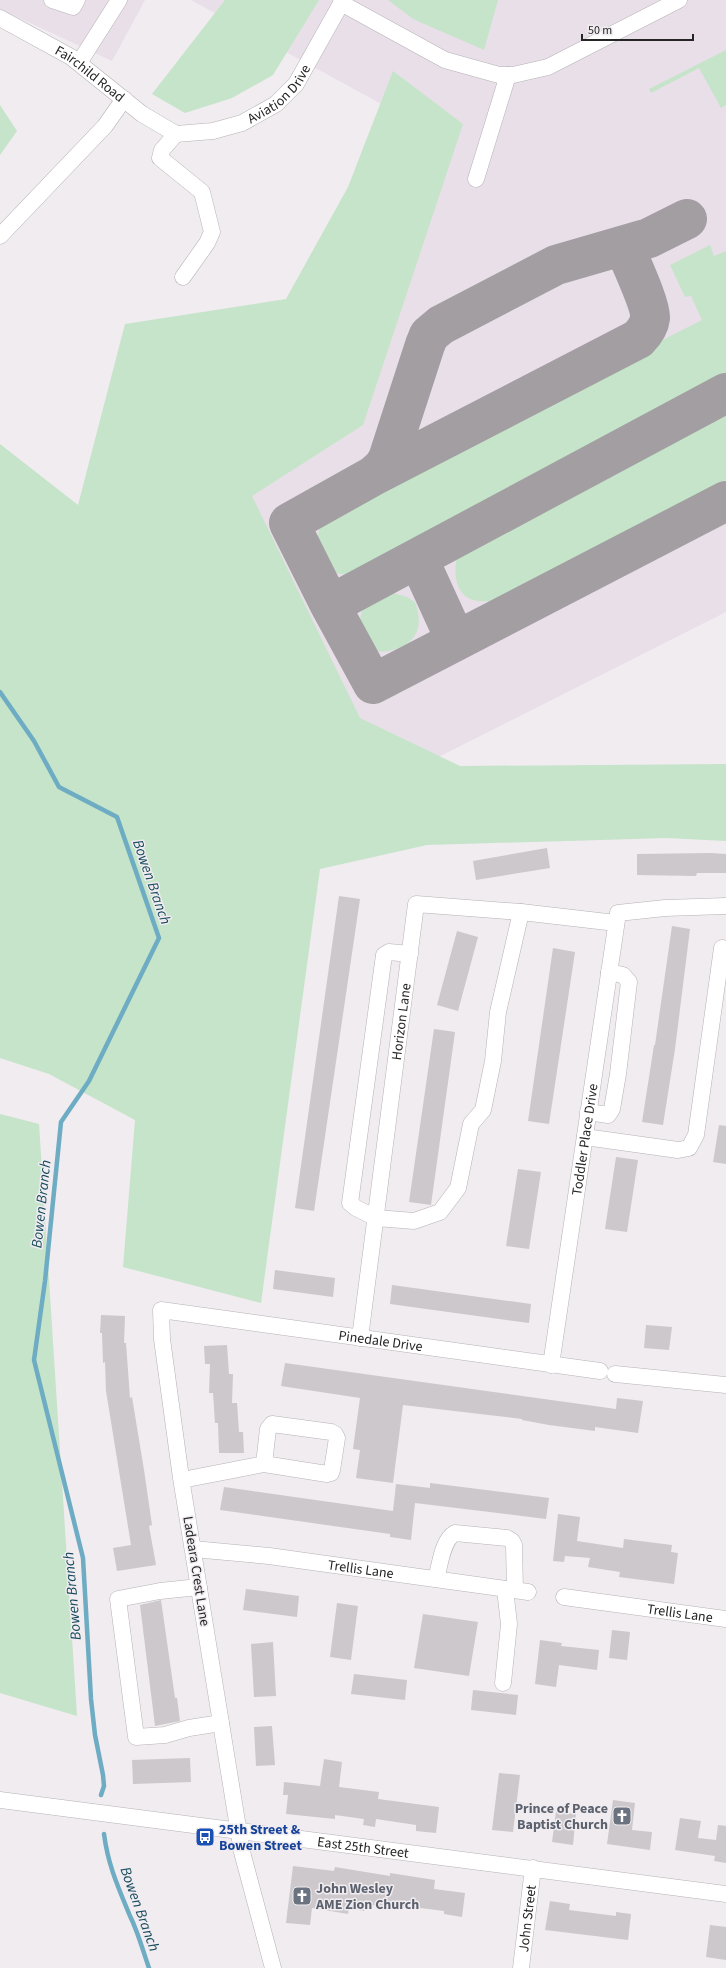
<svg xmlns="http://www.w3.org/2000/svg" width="726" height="1968" font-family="'Source Sans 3',sans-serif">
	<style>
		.built { fill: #e9dfe9 }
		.green { fill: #c5e4c9 }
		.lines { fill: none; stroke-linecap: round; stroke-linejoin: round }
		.stream { stroke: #6eacc3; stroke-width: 4.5 }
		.taxiway { stroke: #a29ea2; stroke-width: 40 }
		.building { fill: #ccc8cc }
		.minor-casing { stroke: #b6b2b5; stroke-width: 17 }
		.minor { stroke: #fff; stroke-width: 16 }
		.labels { text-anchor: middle; stroke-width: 3; stroke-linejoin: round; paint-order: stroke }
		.street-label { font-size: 14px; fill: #262526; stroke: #f0ecf0 }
		.worship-label { font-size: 14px; font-weight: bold; fill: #5b616d; stroke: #f0ecf0; text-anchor: end }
		.transit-label { font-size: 14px; font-weight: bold; fill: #164399; stroke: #f0ecf0; text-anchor: start }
		.water-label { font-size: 15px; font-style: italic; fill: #154a5c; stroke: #f0ecf0 }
	</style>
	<rect width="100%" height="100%" fill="#f0ecf0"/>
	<path class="built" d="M0 0H145L112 61 0 9Z
		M191 0H726V612L361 796 252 496 396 112Z"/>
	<path class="green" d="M225 0H319L273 75 232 98 185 113 152 94Z
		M388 0H498L484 50 413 19Z
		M726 50V105L721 108 699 68 651 93 649 89Z
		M393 71 463 124 363 425 252 496 360 718 460 766 726 764V841L667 838 427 845 320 869 261 1303 123 1267 135 1120 49 1074 0 1058V444L78 505 125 324 286 299 348 187Z
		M0 105 17 131 0 155Z
		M710 245 714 256 726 251V386L356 576 335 573 327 567 320 560 316 545 319 530 335 510 358 495 702 320 691 296 685 297 670 265Z
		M726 413V480L493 601C487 601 479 602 473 600 454 594 454 572 457 556Z
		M390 592 407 597 415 602C423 624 419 643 393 650 388 651 381 653 375 650 358 642 355 615 368 602 374 596 382 594 390 592Z
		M0 1114 39 1124 77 1716 0 1693Z"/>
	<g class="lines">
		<path class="stream" d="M0 692 34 741 59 787 117 817 159 938 89 1081 61 1122 45 1281 34 1360 83 1558 91 1699 95 1735 103 1775 104 1786 101 1795
			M104 1834C108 1865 118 1887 130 1916 138 1932 143 1951 149 1968"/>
		<path class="taxiway" d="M624 246C630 261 651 305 650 318 649 327 644 333 638 339L373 476 289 523 330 605 373 684 726 501
			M373 476 383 467 388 459 425 345 429 335 441 325 556 265 649 238 687 219
			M418 558 456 641
			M330 605 726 393"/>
	</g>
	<path class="building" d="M547 848 550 868 476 880 473 861Z
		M711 853 726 854V873H697L696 876 637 875V854Z
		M339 896 360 899 314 1211 295 1208Z
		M672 926 690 929 675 1049 663 1125 642 1122 654 1045H655Z
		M457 931 478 937 458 1011 437 1005Z
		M553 948 575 952 549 1124 528 1121Z
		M434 1029 455 1032 431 1205 409 1202Z
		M719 1125 726 1126V1164L713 1162Z
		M616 1157 638 1160 627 1232 605 1229Z
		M518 1169 541 1172 529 1249 506 1246Z
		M275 1270 335 1278 333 1297 273 1289Z
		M392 1285 531 1304 529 1323 390 1304Z
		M101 1315 125 1316 124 1343H126L130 1398 132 1397 144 1470 152 1525 149 1526 156 1565 117 1571 113 1548 131 1545 106 1391 105 1362 103 1363 102 1333H100Z
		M646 1325 672 1327 669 1350 644 1348Z
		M227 1345 229 1374H233L232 1403H237L239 1432H243L244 1453H219L218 1423H215L213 1393H209L210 1364H205L204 1346Z
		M285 1363 616 1409 617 1398 643 1401 638 1433 595 1427V1431L549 1425 522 1420V1419L403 1405 393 1483 356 1478 360 1450 353 1449 360 1398 281 1386Z
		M430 1483 549 1498 546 1519 415 1503 411 1540 390 1537V1534L220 1510 224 1487 393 1511 396 1484 430 1488Z
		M558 1514 580 1517 577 1541 623 1548 624 1539 672 1545 671 1552 678 1553 674 1584 619 1577 620 1572 588 1567 590 1558 565 1556 564 1562 553 1561Z
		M246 1589 299 1596 297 1617 243 1610Z
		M161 1600 175 1698H177L180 1721 155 1726 140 1605Z
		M337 1603 358 1606 351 1660 330 1657Z
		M423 1614 478 1622 469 1676 414 1668Z
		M612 1630 630 1632 627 1660 609 1658Z
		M540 1640 562 1643 561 1646 599 1650 597 1670 559 1665 556 1687 535 1684Z
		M273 1642 276 1696 254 1697 251 1644Z
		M354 1674 407 1680 405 1700 351 1694Z
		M473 1690 518 1695 516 1715 471 1710Z
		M272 1726 275 1765 256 1766 254 1727Z
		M190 1758 191 1782 133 1784 132 1760Z
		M324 1759 342 1762 339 1787 379 1792 378 1799 439 1807 436 1833 416 1831V1825L376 1819 375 1827 363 1825 364 1819 335 1815V1819L286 1814 288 1795H283L284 1782 320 1786Z
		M499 1773 520 1775 513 1832 492 1830Z
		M613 1800 635 1803 632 1830 652 1832 650 1850 607 1844Z
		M556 1812 576 1814 573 1845 552 1842Z
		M680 1818 701 1821 698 1838 716 1840 718 1825 726 1826V1863L714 1861 715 1856 675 1850Z
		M293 1866 334 1871 335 1867 390 1876V1873L435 1880 434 1889 465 1893 462 1917 444 1914V1911L404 1906 403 1910 365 1904 364 1911 349 1908 348 1914 312 1908 310 1925 286 1923Z
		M550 1901 570 1904 569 1910 616 1916V1912L631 1914 628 1940 545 1930Z
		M710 1925 726 1927V1960L706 1957Z"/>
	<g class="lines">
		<defs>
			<g id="minor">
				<path d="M52 0 73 7 77 0"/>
				<path d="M341 3 445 60 499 75H513L548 67 679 0"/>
				<path id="s1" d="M0 18 71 57 142 114 176 134"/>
				<path d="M79 63 119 0"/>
				<path id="s2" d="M176 134 213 131 242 123 276 104 296 84 343 0"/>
				<path d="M176 134 162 150 160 158 202 192 212 232 207 243 183 277"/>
				<path d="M476 179 508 75"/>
				<path d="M0 236 105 126 124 99"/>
				<path d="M410 954 389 952 384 955 350 1203 356 1208 376 1218 414 1221 440 1212 458 1188 471 1124 483 1110 493 1061 498 1012 521 912"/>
				<path d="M588 1112 608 1115 612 1109 618 1074 629 982 623 975 609 972"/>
				<path d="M585 1137 678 1150 689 1148 696 1135 722 948"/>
				<path id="s3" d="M360 1338 416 904 521 912 616 923"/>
				<path id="s4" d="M551 1365 618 913 665 908 726 906"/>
				<path d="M615 1374 726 1385"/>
				<path d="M182 1480 264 1464 327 1474 331 1473 332 1470 337 1438 335 1434 331 1432 272 1424 268 1429 264 1464"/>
				<path id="s5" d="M193 1549 269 1556 528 1592"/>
				<path d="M436 1579C440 1566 442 1540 455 1533L507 1538 512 1541 514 1545 515 1590"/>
				<path d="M199 1587 160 1591 118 1599 136 1737 165 1735 189 1728 221 1723"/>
				<path id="s6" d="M564 1597 726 1619"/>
				<path d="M503 1683 509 1624 505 1589"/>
				<path id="s7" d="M0 1800 726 1894"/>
				<path id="s8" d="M273 1968 242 1852 227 1760 181 1478 162 1339 161 1310 600 1371"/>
				<path id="s9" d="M521 1968 533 1868"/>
			</g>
		</defs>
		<use href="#minor" class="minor-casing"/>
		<use href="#minor" class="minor"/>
	</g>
	<defs>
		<symbol id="church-square" viewBox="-11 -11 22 22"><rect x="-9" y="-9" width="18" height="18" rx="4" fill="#6b7280" stroke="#f0ecf0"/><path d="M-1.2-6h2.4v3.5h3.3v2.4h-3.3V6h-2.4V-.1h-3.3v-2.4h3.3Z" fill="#fff"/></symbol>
		<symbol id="bus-square" viewBox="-11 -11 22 22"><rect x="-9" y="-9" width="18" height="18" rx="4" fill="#1a4fb4" stroke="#f0ecf0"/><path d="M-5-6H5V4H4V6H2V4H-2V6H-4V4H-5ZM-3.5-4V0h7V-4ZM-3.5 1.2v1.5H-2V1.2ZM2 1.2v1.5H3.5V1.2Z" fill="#fff"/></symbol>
	</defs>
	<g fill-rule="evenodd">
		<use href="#church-square" x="611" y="1805" width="22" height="22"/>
		<use href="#bus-square" x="194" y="1826" width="22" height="22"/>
		<use href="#church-square" x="291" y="1885" width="22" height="22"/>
	</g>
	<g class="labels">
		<g class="street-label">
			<text dy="5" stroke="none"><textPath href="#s1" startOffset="106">Fairchild Road</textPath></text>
			<text dy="5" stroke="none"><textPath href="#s2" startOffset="115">Aviation Drive</textPath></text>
			<text dy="5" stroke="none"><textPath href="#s3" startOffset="319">Horizon Lane</textPath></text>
			<text dy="5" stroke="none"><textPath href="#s4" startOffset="228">Toddler Place Drive</textPath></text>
			<text dy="5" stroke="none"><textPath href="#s8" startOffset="890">Pinedale Drive</textPath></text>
			<text dy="5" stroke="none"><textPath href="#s5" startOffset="169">Trellis Lane</textPath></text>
			<text transform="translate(197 1571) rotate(81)" y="5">Ladeara Crest Lane</text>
			<text dy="5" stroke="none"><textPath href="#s6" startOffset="117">Trellis Lane</textPath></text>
			<text dy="5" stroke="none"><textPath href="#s7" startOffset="366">East 25th Street</textPath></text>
			<text dy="5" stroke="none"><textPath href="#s9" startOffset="50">John Street</textPath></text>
		</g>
		<g class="worship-label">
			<text x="608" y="1813">Prince of Peace<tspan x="608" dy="16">Baptist Church</tspan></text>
			<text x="316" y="1893" text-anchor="start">John Wesley<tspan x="316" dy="16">AME Zion Church</tspan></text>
		</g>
		<g class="transit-label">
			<text x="219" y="1834">25th Street &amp;<tspan x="219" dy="16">Bowen Street</tspan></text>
		</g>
		<g class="water-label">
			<text transform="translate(152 882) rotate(71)" y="5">Bowen Branch</text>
			<text transform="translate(41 1204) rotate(-84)" y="5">Bowen Branch</text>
			<text transform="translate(72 1596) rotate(-95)" y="5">Bowen Branch</text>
			<text transform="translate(140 1909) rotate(70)" y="5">Bowen Branch</text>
		</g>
	</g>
	<path d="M582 34v6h111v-6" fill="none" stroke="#262526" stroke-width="2"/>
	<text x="588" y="34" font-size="12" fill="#262526" stroke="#f0ecf0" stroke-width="3" paint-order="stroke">50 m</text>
</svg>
